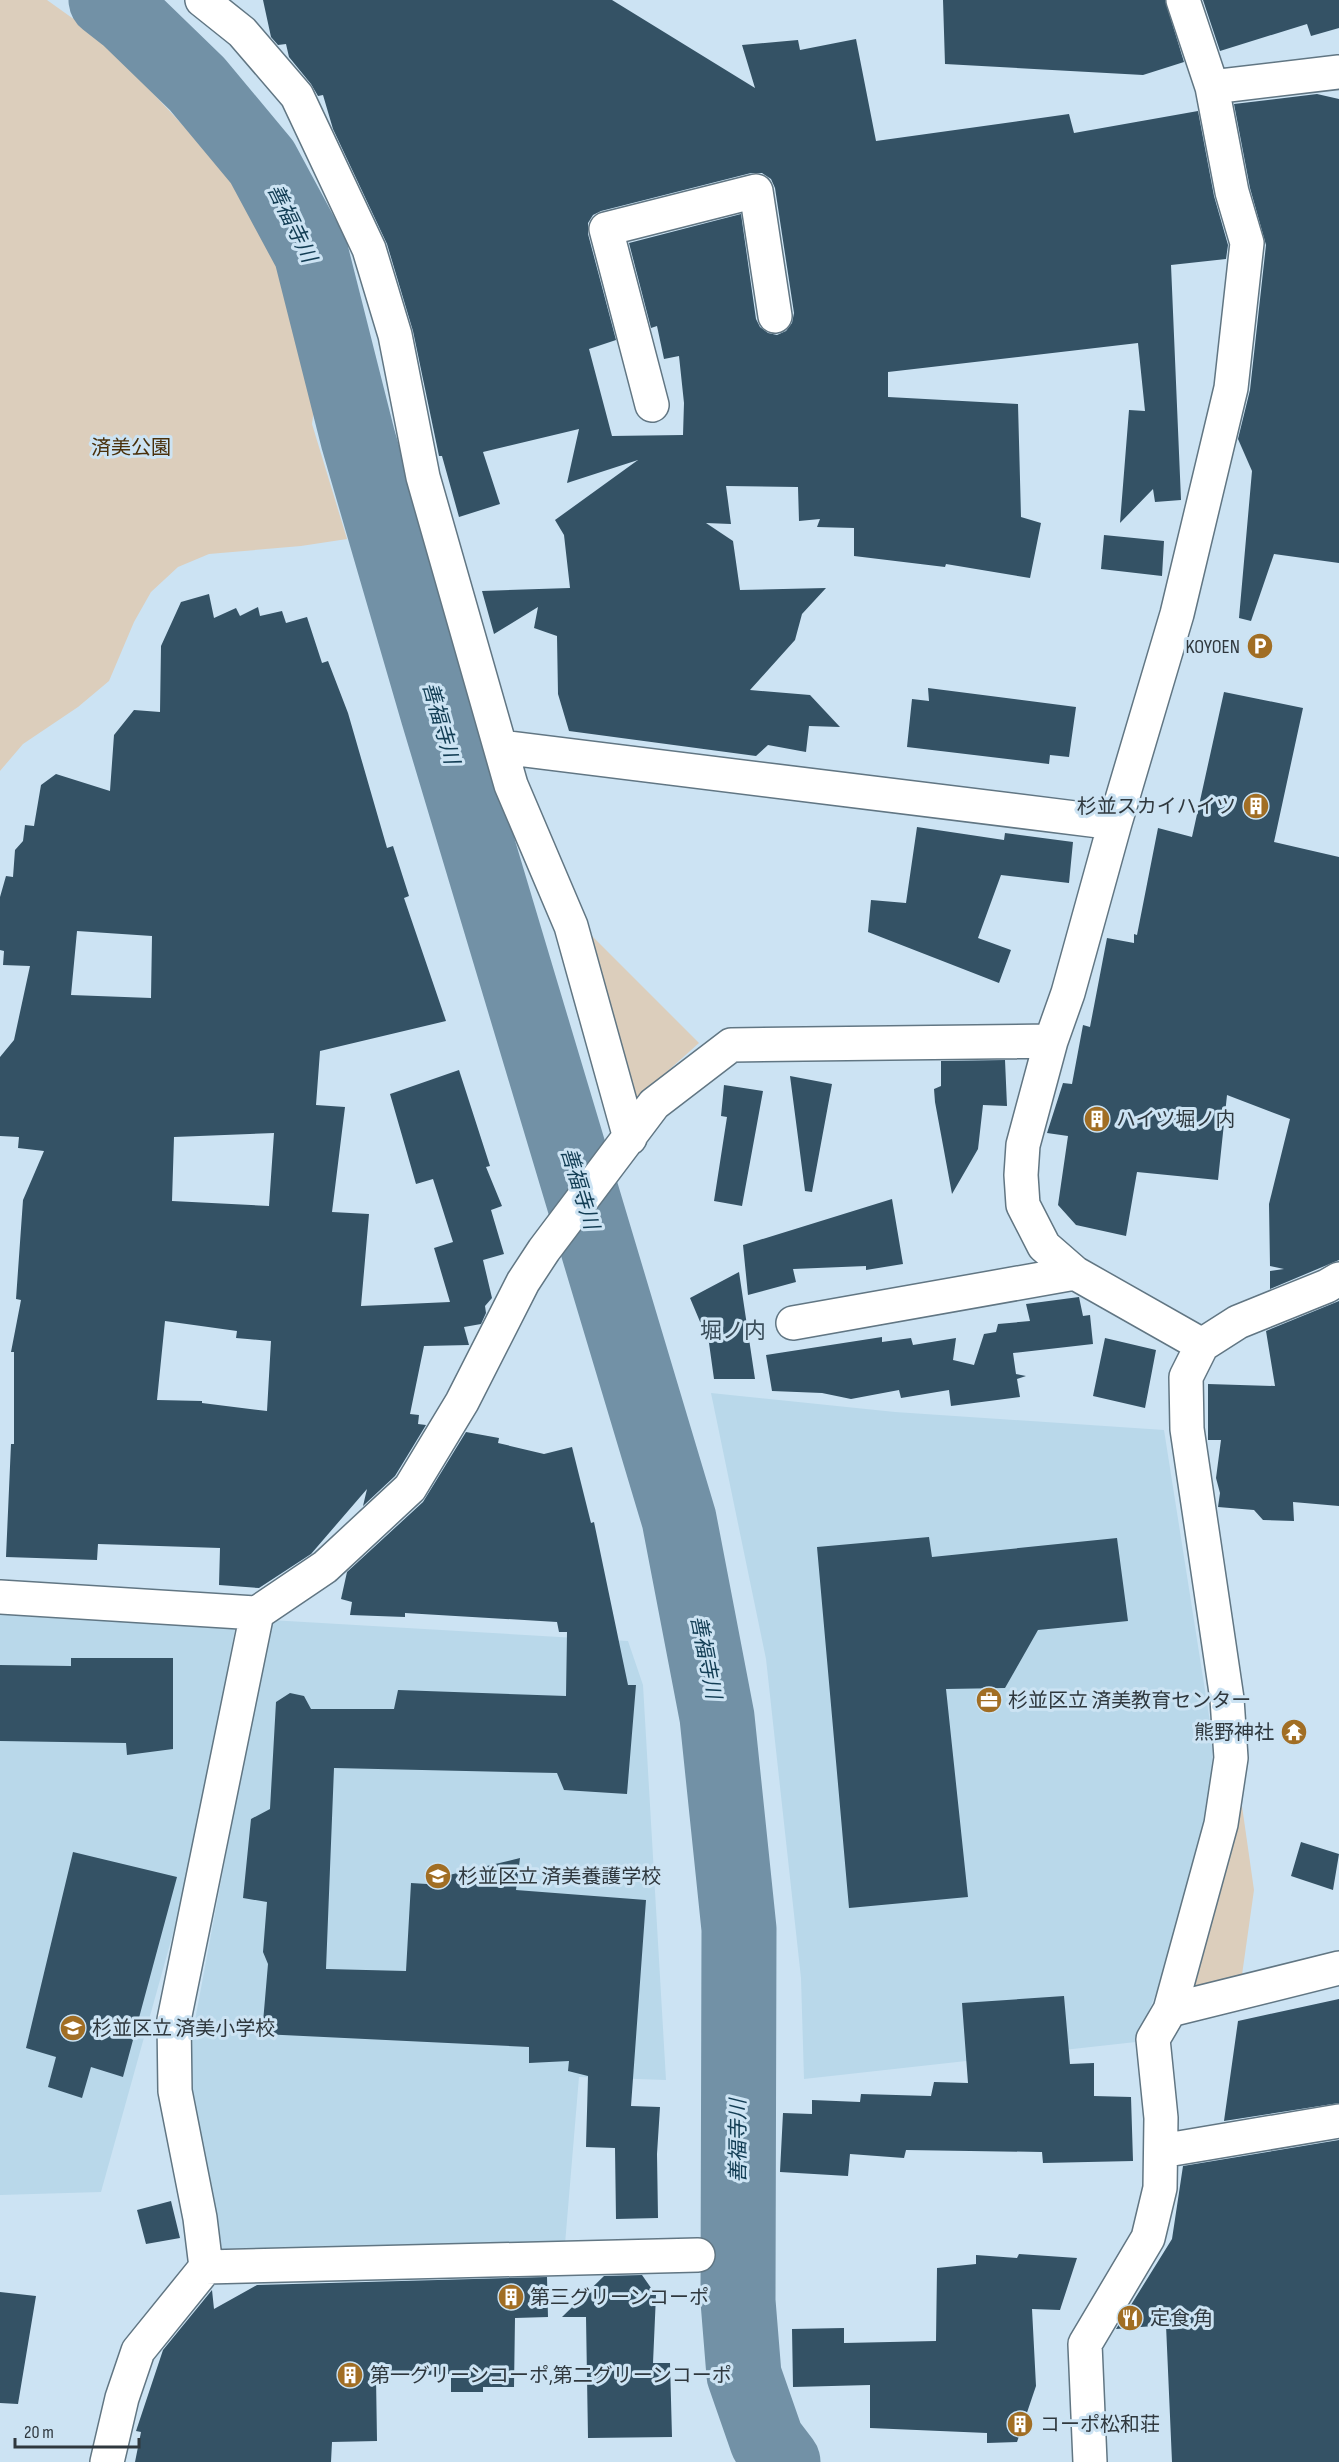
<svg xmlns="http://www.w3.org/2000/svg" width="1339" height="2462" font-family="'Sofia Sans Condensed','Noto Sans JP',sans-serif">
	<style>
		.built { fill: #b9d8ea }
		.green { fill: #dccebc }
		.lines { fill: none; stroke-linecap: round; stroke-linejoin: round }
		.river { stroke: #7291a6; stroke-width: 75 }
		.building { fill: #345265; fill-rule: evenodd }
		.street-casing { stroke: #617683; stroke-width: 36 }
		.street { stroke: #fff; stroke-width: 33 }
		.labels { text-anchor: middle; stroke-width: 6; stroke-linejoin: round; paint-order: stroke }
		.park-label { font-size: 20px; fill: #49300b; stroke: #cce3f3 }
		.poi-label { font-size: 20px; fill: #2f383e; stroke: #cce3f3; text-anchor: start }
		.water-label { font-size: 21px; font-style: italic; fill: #123d54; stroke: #cce3f3 }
		.quarter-label { font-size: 22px; fill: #3b4e5b; stroke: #cce3f3 }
	</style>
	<rect width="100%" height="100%" fill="#cce3f3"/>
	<path class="built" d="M711 1393 895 1412 1164 1430 1213 1741 1208 1841 1159 1986 1136 2042 804 2079 801 1978 766 1659Z
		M0 1614 236 1623 192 1865 101 2192 0 2195Z
		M270 1620 628 1641 643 1685 666 2080 579 2077 565 2244 220 2254 213 2194 186 2068Z"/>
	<path class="green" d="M0 0H47L103 40 192 135 231 153 279 235 304 302 320 363 312 424 347 539 301 546 209 554 178 567 151 592 134 622 109 681 78 707 23 744 0 771Z
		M585 929 699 1043 633 1102Z
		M1239 1785 1254 1890 1241 1982 1186 1996Z"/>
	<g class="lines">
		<path class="river" d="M106 0 129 18 197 84 262 162 311 253 358 439 438 714 679 1519 717 1717 739 1929 738 2301 744 2375 767 2441 783 2462"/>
	</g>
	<path class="building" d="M263 0H612L755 88 742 45 798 40 800 50 856 39 876 141 1069 114 1074 133 1198 111 1214 196 1228 245 1226 259 1171 265 1181 500 1155 502 1153 489 1120 523 1129 410 1145 411 1138 343 888 372V397L1018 404 1021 517 1041 523 1030 578 946 564 945 567 854 556V528L817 527 820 519 799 521 798 487 726 486 731 524 706 523 733 541 740 590 826 588 802 614 795 640 750 690 810 695 840 727 809 726 806 752 768 745 756 756 569 731 558 694 557 636 534 628 538 607 494 634 482 591 570 588 564 535 555 520 638 460 567 483 579 429 483 452 500 504 459 517 442 456H439L413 331 387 244 333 129 323 95 318 96 311 84 289 57 286 44 278 45 271 37ZM751 173H762L771 179 775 188 794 313 792 323 786 331 777 335 768 333 760 327 756 319 741 214 629 243 651 328 657 326 664 359 679 356 684 403 683 435 612 436 589 349 616 340 588 234V223L593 215 601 211Z
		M943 0H1165L1184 62 1143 75 945 64Z
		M1203 0H1339V28L1311 36 1307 24 1220 51Z
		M1317 94 1339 99V563L1274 554 1251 621 1239 618 1252 471 1238 439 1250 390 1266 245 1250 188 1234 104Z
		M1104 535 1164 541 1162 576 1101 569Z
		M209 594 214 618 236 608 240 616 258 607 260 616 282 611 286 623 307 617 322 663 328 661 348 713 387 848 393 846 409 896 404 898 446 1021 320 1051 316 1105 345 1107 332 1212 369 1214 361 1306 450 1302 434 1248 453 1242 433 1179 416 1184 390 1094 459 1070 490 1166 486 1167 502 1206 491 1210 504 1254 483 1260 492 1298 485 1306 486 1313 481 1324 464 1327 469 1345 424 1346 410 1414 419 1415 418 1424 426 1425 395 1476 363 1506 367 1489 311 1554 259 1588 219 1585 220 1548 98 1544 97 1560 6 1557 11 1444H14V1352H11L21 1300 16 1299 23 1200 44 1151 18 1148 19 1137 0 1136V1057L14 1040 30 966 3 965 4 951 0 950V897L6 876 13 877 15 850 23 841 25 825 34 826 41 785 56 774 110 791 114 735 134 710 160 712 161 646 181 602ZM77 931 152 936 151 998 71 995ZM274 1133 269 1206 172 1201 174 1137ZM165 1321 237 1331 236 1338 271 1341 267 1411 202 1403V1401L157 1400Z
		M928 688 1076 707 1069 757 1050 755 1049 764 907 747 912 699 929 701Z
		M1224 692 1303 708 1274 842 1339 857V1260L1270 1289V1271L1284 1269 1270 1266 1269 1204 1290 1119 1227 1095 1218 1180 1137 1172 1126 1236 1076 1225 1058 1205 1068 1136 1047 1133 1063 1083 1072 1084 1083 1025 1090 1027 1107 938 1134 943V934L1137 935 1158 828 1192 837Z
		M917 827 1004 840 1005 833 1073 842 1069 883 1001 875 978 938 1011 950 999 983 868 932 871 900 906 903Z
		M1005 1060 1007 1106 983 1105 978 1149 952 1194 935 1102 934 1089 941 1086V1061Z
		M790 1076 832 1084 812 1192 805 1191Z
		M724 1085 763 1091 742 1206 714 1201 727 1117 721 1116Z
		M892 1199 903 1264 866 1270V1266L793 1269 796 1282 748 1295 743 1245Z
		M739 1272 755 1379H714L709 1343 690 1298Z
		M1079 1297 1083 1316 1090 1315 1093 1344 1013 1353 1016 1374 1026 1376 1017 1379 1020 1397 951 1406 949 1390 901 1398 899 1390 851 1399 822 1393 772 1391 766 1355 882 1337V1342L911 1338 913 1345 956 1338 953 1360 974 1365 984 1334 996 1332 998 1324 1030 1321 1026 1304Z
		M1339 1301V1506L1293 1502 1294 1521 1263 1520 1254 1510 1218 1507 1220 1493 1216 1478 1221 1440H1208V1384L1275 1386 1266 1331Z
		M1105 1338 1156 1350 1145 1408 1093 1396Z
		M466 1432 499 1438 498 1443 544 1454 572 1447 591 1523 594 1522 628 1685H636L627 1794 564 1790 557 1773 334 1768 326 1969 406 1971 411 1883 443 1885 445 1876 520 1858 516 1890 646 1900 631 2106 660 2107 657 2154 658 2218 616 2219 615 2148 586 2147 588 2076 568 2071 569 2061 529 2063V2047L262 2034 268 1964 263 1952 267 1902 243 1898 251 1819 270 1809 276 1702 290 1693 304 1696 311 1709H394L398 1690 566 1696 567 1632H559L557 1622 405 1613V1617L350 1615 352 1602 341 1599 347 1572 423 1502Z
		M929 1537 932 1557 1117 1538 1128 1621 1038 1630 1005 1688 946 1689 968 1897 849 1908 817 1547Z
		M71 1658H173V1749L127 1755 126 1743 0 1741V1665L71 1666Z
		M1301 1842 1339 1854 1333 1890 1291 1876Z
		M73 1852 177 1877 123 2077 91 2067 82 2098 48 2087 56 2057 26 2048Z
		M1064 1996 1070 2064 1094 2063V2096L1131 2097 1133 2161 1043 2163 1042 2152 906 2150 904 2158 850 2154 848 2176 780 2172 783 2113 812 2114V2100L860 2102 861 2094 931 2096 934 2082 968 2083 962 2003Z
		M1339 1999V2103L1224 2121 1238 2021Z
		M1339 2140V2462H1172L1166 2325 1116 2329 1172 2239 1183 2166Z
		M171 2201 180 2238 146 2244 137 2210Z
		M1019 2254 1077 2258 1060 2310 1032 2309 1036 2386 1017 2442 987 2443V2433L870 2428V2385L793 2387 792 2329 844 2328V2343L936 2341 937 2268 976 2264V2255L1017 2258Z
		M642 2275 656 2295 653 2363H670L672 2437 588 2438 586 2317H562L604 2276Z
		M547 2277 548 2317 515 2318 514 2387H483V2392H451V2374L376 2377 377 2441 332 2442 331 2462H135L141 2432 136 2431 163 2350 212 2290 214 2309 257 2285Z
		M0 2292 36 2296 18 2404 0 2403Z"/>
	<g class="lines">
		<defs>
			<path id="street" d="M202 0 242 32 297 96 369 249 395 335 423 477 511 785 571 926 630 1138
				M1183 0 1212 87 1232 192 1247 243 1231 388 1177 614 1115 823 1068 993 1051 1041 1023 1145 1021 1175 1023 1205 1044 1246 1075 1273 1202 1345
				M1212 87 1339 72
				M652 405 606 229 756 191 775 316
				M501 747 1115 823
				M793 1323 1075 1273
				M0 1597 257 1613 325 1567 410 1488 462 1402 523 1282 544 1250 654 1104 731 1045 1051 1041
				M1170 2010 1339 1968
				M1161 2151 1339 2121
				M206 2267 698 2255
				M107 2462 122 2398 138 2351 206 2267 200 2218 175 2091 174 2020 257 1613
				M1090 2462 1085 2344 1148 2238 1160 2188 1161 2118 1153 2039 1170 2010 1221 1824 1231 1758 1227 1699 1187 1429 1186 1377 1202 1345 1238 1322 1327 1286 1339 1279"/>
		</defs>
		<use href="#street" class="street-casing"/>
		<use href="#street" class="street"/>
	</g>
	<defs>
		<symbol id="parking-disc" viewBox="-11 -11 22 22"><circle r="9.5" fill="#a16e24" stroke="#cce3f3"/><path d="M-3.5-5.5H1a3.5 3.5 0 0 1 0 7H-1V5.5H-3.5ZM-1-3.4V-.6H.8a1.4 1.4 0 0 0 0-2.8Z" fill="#fff"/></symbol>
		<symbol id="building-disc" viewBox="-11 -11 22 22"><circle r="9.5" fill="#a16e24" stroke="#cce3f3"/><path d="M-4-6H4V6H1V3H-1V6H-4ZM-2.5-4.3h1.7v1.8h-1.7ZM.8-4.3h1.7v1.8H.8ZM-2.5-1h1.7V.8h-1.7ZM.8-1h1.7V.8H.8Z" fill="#fff"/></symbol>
		<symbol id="office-disc" viewBox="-11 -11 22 22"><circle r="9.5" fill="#a16e24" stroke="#cce3f3"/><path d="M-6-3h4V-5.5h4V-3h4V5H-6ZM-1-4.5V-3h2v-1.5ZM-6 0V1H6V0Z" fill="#fff"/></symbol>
		<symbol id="temple-disc" viewBox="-11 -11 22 22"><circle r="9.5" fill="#a16e24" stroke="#cce3f3"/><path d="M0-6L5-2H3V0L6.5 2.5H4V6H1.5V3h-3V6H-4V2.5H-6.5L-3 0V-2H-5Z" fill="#fff"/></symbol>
		<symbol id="school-disc" viewBox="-11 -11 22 22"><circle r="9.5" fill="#a16e24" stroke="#cce3f3"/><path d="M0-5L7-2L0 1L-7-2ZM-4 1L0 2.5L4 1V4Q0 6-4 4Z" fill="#fff"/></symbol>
		<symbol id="restaurant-disc" viewBox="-11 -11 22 22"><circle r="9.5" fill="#a16e24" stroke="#cce3f3"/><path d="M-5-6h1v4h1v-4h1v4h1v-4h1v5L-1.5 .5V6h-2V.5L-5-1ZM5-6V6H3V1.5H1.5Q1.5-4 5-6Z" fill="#fff"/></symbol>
	</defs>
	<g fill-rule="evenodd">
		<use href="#parking-disc" x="1245" y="631" width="30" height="30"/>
		<use href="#building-disc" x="1241" y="791" width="30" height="30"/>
		<use href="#building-disc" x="1082" y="1104" width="30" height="30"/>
		<use href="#office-disc" x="974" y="1685" width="30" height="30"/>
		<use href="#temple-disc" x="1279" y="1717" width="30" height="30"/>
		<use href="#school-disc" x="423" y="1861" width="30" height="30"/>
		<use href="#school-disc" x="58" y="2013" width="30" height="30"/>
		<use href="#building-disc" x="496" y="2282" width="30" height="30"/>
		<use href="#restaurant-disc" x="1115" y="2303" width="30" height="30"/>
		<use href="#building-disc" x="335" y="2360" width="30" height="30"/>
		<use href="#building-disc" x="1005" y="2409" width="30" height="30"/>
	</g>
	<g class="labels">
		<g class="park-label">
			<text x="131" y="454">済美公園</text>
		</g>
		<g class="poi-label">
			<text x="1240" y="653" text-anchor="end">KOYOEN</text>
			<text x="1236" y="813" text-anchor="end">杉並スカイハイツ</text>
			<text x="1116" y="1126">ハイツ堀ノ内</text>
			<text x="1008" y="1707">杉並区立 済美教育センター</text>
			<text x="1274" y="1739" text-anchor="end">熊野神社</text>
			<text x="458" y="1883">杉並区立 済美養護学校</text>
			<text x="92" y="2035">杉並区立 済美小学校</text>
			<text x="530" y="2304">第三グリーンコーポ</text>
			<text x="1150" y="2325">定食 角</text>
			<text x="370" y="2382">第一グリーンコーポ,第二グリーンコーポ</text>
			<text x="1040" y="2431">コーポ松和荘</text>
		</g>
		<g class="water-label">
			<text transform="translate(292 223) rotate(64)" y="7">善福寺川</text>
			<text transform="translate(441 723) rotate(74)" y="7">善福寺川</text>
			<text transform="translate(580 1188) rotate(73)" y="7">善福寺川</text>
			<text transform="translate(706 1657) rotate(79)" y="7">善福寺川</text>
			<text transform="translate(738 2141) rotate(-90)" y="7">善福寺川</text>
		</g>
		<g class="quarter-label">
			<text x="733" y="1338">堀ノ内</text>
		</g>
	</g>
	<path d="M15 2438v9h124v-9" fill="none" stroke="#2f383e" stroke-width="3"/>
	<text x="24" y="2438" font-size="18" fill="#2f383e" stroke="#cce3f3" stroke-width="4.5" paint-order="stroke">20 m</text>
</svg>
